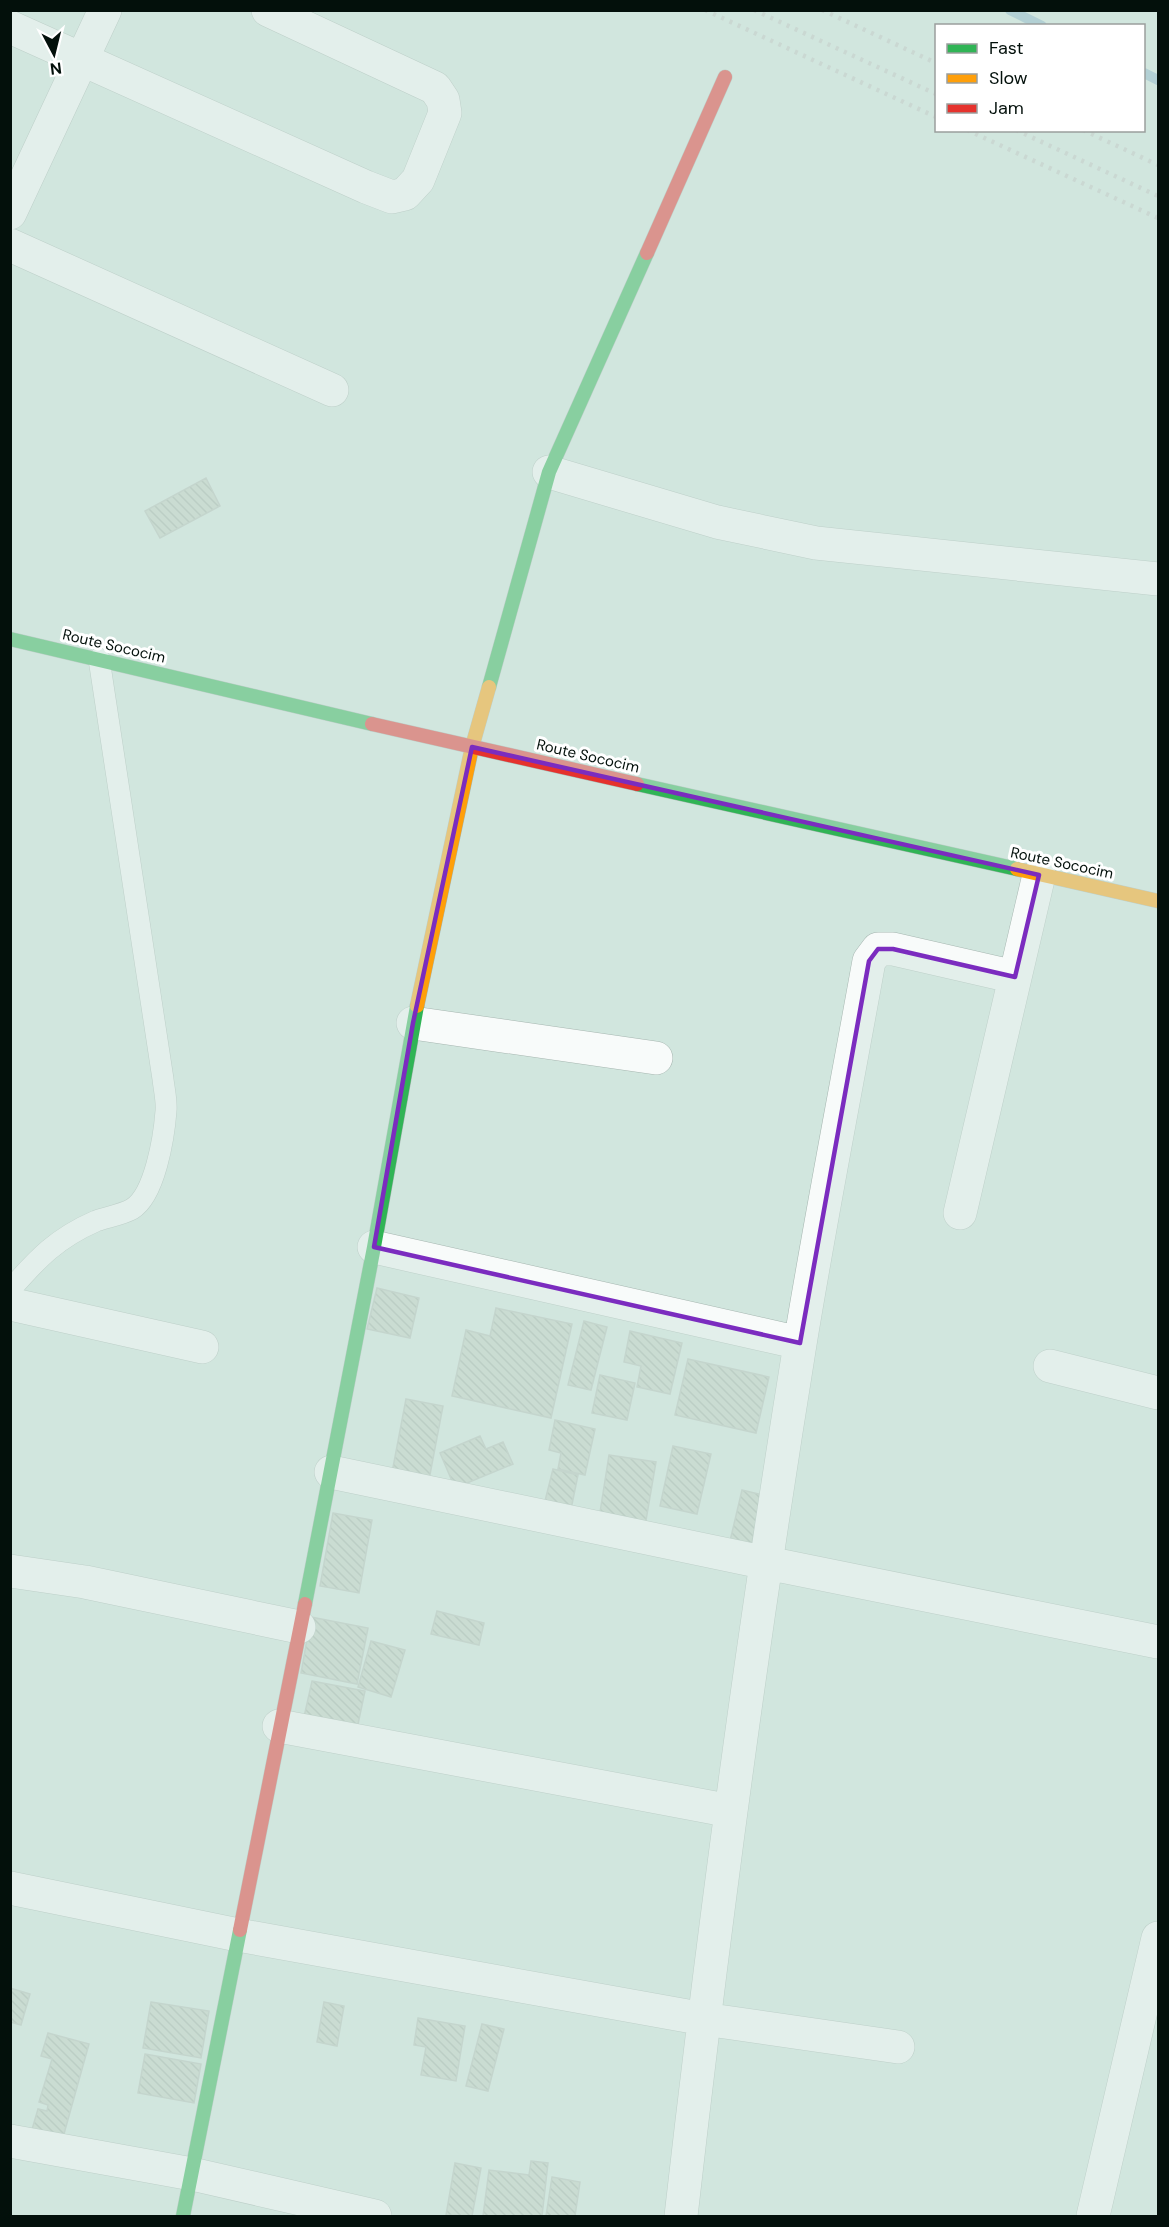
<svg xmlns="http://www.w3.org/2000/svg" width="1169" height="2227" font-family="'DM Sans',sans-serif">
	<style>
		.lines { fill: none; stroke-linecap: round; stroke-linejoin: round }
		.stream { stroke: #8cb6c8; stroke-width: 10 }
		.building { fill: url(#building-back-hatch); stroke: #b4c2b9; stroke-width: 1.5 }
		.lane-casing { stroke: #a6b6b0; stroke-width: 22 }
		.street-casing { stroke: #a6b6b0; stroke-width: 34 }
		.fast-casing { stroke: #a6b6b0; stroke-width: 15 }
		.slow-casing { stroke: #a6b6b0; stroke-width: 15 }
		.jam-casing { stroke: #a6b6b0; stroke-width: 15 }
		.lane { stroke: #f8fbfa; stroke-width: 21 }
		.street { stroke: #f8fbfa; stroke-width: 33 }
		.fast { stroke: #30b455; stroke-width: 14 }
		.slow { stroke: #ff9f0a; stroke-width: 14 }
		.jam { stroke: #e5322d; stroke-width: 14 }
		.rail { stroke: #c1c7c4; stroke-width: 4.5; stroke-dasharray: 3 6; stroke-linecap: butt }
		.marked { fill: none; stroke: #7b2cbf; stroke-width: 4.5; stroke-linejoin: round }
		.labels { text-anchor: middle; stroke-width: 6; stroke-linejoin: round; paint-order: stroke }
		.street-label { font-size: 15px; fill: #03100b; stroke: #fff }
	</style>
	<defs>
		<pattern id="building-back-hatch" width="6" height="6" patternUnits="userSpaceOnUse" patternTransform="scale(1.5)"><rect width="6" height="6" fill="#c0d0c3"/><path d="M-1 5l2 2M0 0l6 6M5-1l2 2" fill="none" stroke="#a3b2a6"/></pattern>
	</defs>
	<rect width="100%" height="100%" fill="#d1e6de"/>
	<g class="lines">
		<path class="stream" d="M1010 10 1042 26
			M1144 73 1158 80"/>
	</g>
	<path class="building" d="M206 478 220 506 160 538 145 511Z
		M377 1288 419 1298 410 1338 367 1329Z
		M496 1308 572 1324 551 1418 452 1396 466 1330 490 1336Z
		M584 1321 607 1327 591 1390 568 1385Z
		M630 1331 682 1343 670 1394 637 1387 641 1366 624 1362Z
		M688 1359 769 1377 756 1433 675 1415Z
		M600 1375 635 1383 627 1420 592 1413Z
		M406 1399 443 1406 428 1485 391 1478Z
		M555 1420 595 1429 585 1475 558 1469 561 1453 549 1450Z
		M480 1436 486 1449 503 1442 513 1464 455 1488 440 1453Z
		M673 1446 711 1454 697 1514 660 1506Z
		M609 1455 656 1462 644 1532 598 1525Z
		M553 1469 578 1475 569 1519 542 1513Z
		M742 1490 763 1495 751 1546 730 1541Z
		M333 1513 372 1520 359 1593 320 1586Z
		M437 1611 484 1623 479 1645 431 1634Z
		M311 1617 368 1628 357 1684 301 1673Z
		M371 1641 405 1650 391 1697 358 1687Z
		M312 1681 365 1691 357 1729 304 1717Z
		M10 1988 30 1994 21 2025 10 2022Z
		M151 2002 209 2011 201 2058 143 2048Z
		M324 2002 344 2006 337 2046 317 2042Z
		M418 2018 465 2026 456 2081 421 2075 426 2047 414 2045Z
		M482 2024 504 2029 488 2091 466 2086Z
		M48 2033 89 2044 62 2141 31 2133 38 2109 47 2111 48 2105 39 2102 52 2059 41 2056Z
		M145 2054 201 2064 194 2103 138 2093Z
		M531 2161 548 2163 542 2216H483L489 2170 529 2175Z
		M455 2163 481 2168 472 2216 446 2215Z
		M552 2177 580 2182 575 2216H546Z"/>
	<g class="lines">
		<defs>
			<path id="lane" d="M10 1290C38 1258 57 1238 96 1221 107 1217 121 1215 132 1209 155 1195 164 1137 166 1111 167 1101 164 1089 163 1079L99 659"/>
			<path id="street" d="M10 27 366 187 392 197 405 194 418 180 445 113 443 100 435 88 268 10
				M10 213 105 10
				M10 245 332 390
				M549 472 717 522 816 543 1158 579
				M413 1023 656 1058
				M960 1213 1039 875
				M374 1247 800 1343
				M10 1304 202 1347
				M1050 1366 1158 1393
				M331 1472 767 1563 1158 1642
				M10 1571 85 1582 299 1627
				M279 1726 731 1811
				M10 1888 238 1935 704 2019 898 2047
				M10 2141 192 2174 375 2216
				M681 2216C714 1925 753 1634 800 1344 821 1216 846 1089 869 961L878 949H893L1015 977
				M1093 2216 1158 1938"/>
			<path id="fast" d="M10 639 372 724
				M489 687 549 472 647 253
				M637 784 1017 869
				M305 1604 374 1247 417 1006
				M183 2216 240 1930"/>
			<path id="slow" d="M1017 869 1158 901
				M417 1006 472 747 489 687"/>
			<path id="jam" d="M647 253 725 77
				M372 724 637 784
				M240 1930 305 1604"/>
		</defs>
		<use href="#lane" class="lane-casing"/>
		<use href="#street" class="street-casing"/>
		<use href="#fast" class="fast-casing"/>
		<use href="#slow" class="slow-casing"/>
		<use href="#jam" class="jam-casing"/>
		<use href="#lane" class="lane"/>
		<use href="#street" class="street"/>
		<use href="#fast" class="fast"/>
		<use href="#slow" class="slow"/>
		<use href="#jam" class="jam"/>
		<path class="rail" d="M705 10 936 117
			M754 10 936 94
			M822 10 936 63
			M967 130 1158 218
			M1016 130 1158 196
			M1083 130 1158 165"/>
	</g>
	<path d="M0 0H1169V2227H0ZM472 747 1039 875 1015 977 893 949H878L869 961 800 1343 374 1247 413 1023Z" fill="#d1e6de" fill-opacity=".55" fill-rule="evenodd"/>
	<path class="marked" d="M472 747 1039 875 1015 977 893 949H878L869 961 800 1343 374 1247 413 1023Z"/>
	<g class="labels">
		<g class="street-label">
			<text transform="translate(114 646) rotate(13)" y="5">Route Sococim</text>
			<text transform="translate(588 756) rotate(13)" y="5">Route Sococim</text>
			<text transform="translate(1062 863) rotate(12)" y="5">Route Sococim</text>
		</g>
	</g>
	<rect width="1169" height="2227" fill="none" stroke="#03100b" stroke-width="24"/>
	<rect x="935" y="24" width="210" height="108" fill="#ffffff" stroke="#9a9f9d" stroke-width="1.5"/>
	<rect x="947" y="44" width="30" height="9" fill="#30b455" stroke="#9a9f9d" stroke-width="1.5"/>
	<text x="989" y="54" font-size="18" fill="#03100b">Fast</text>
	<rect x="947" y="74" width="30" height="9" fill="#ff9f0a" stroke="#9a9f9d" stroke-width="1.5"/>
	<text x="989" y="84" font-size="18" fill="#03100b">Slow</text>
	<rect x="947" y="104" width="30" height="9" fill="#e5322d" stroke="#9a9f9d" stroke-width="1.5"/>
	<text x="989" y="114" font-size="18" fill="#03100b">Jam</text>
	<g transform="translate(54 54) rotate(173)" stroke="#ffffff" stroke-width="4.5" paint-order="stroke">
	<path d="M0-4.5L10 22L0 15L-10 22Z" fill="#03100b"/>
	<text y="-9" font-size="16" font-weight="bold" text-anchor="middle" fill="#03100b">N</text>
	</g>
</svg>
